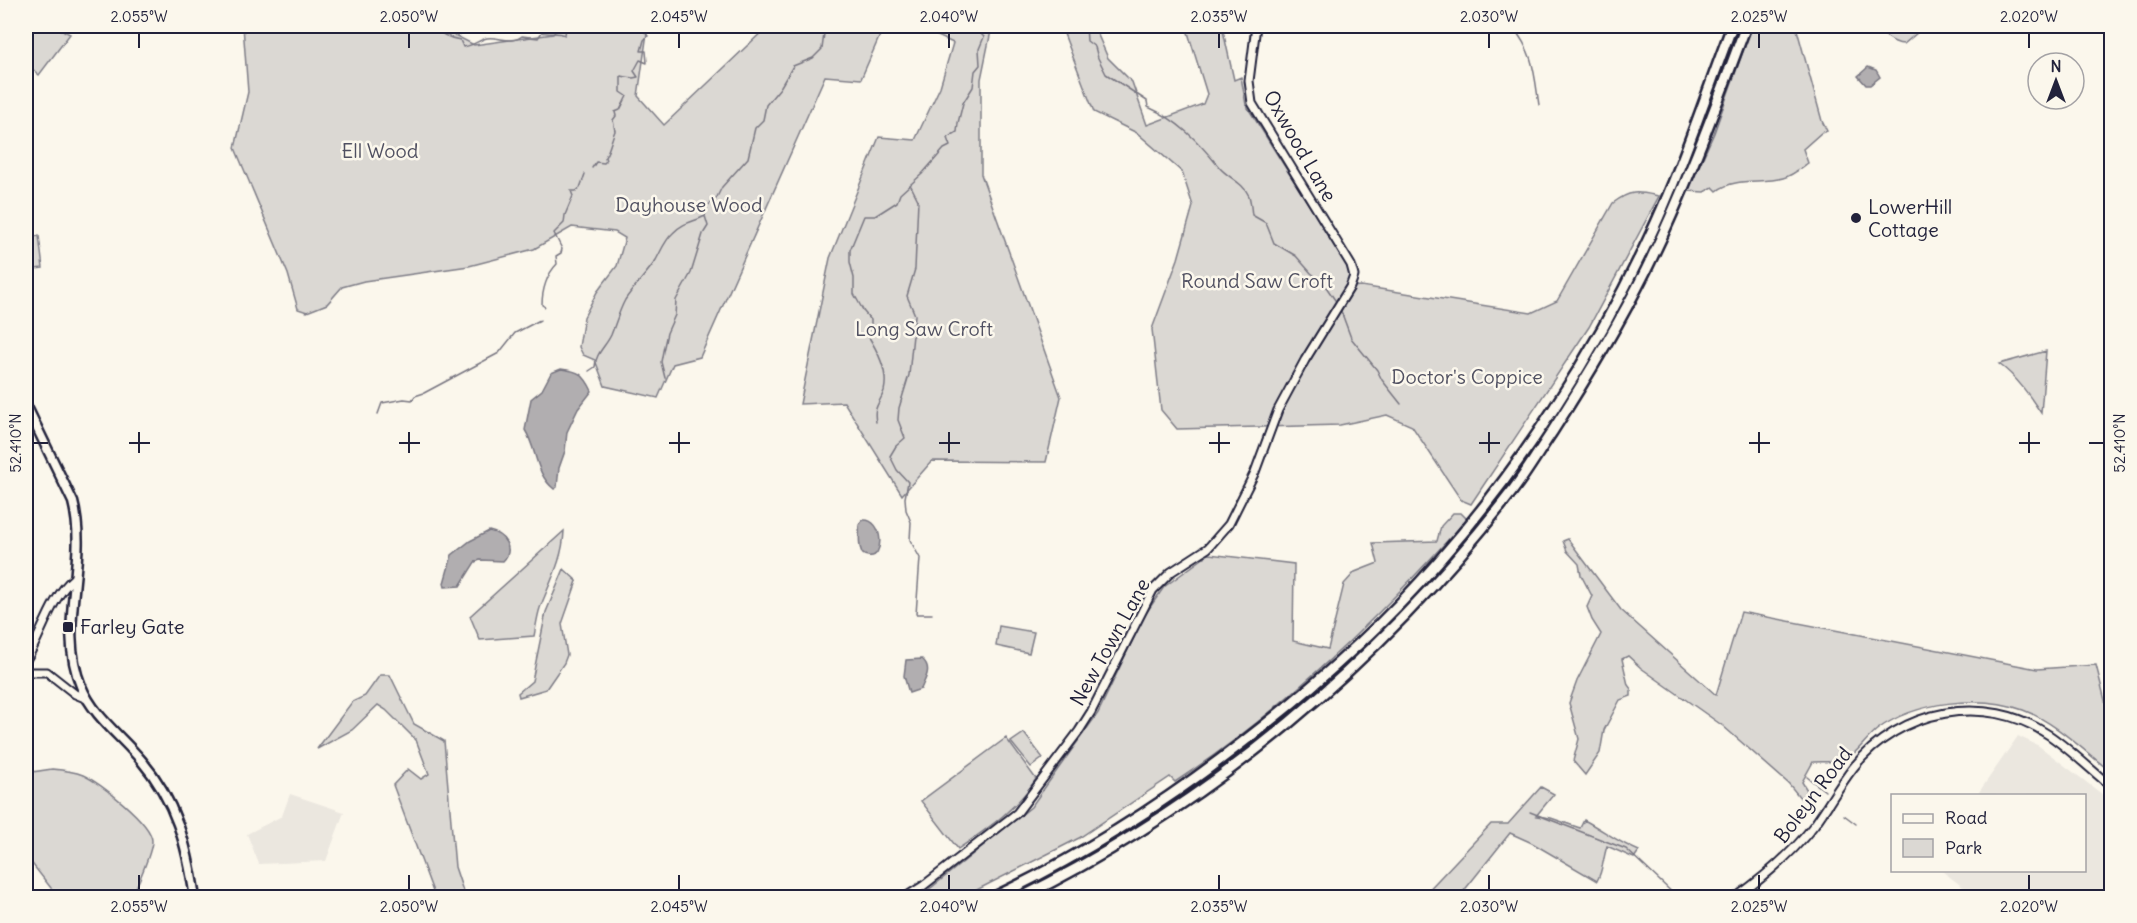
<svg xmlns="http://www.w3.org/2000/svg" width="2137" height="923" font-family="Delius,sans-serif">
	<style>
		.built { fill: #ebe7df }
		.green { fill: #dbd8d3; stroke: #7e7d87; stroke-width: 1.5 }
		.water { fill: #b1aeb0; stroke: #787681; stroke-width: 1.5 }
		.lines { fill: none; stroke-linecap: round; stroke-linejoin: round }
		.stream { stroke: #787681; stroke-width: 1.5 }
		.minor-casing { stroke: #22223b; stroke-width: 11 }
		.major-casing { stroke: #22223b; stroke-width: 13 }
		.highway-casing { stroke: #22223b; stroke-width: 14 }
		.minor { stroke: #fbf7ec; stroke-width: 7 }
		.major { stroke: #fbf7ec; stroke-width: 8 }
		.highway { stroke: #fbf7ec; stroke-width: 9 }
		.ticks { fill: none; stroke: #22223b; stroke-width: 2 }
		.poi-dot { fill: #22223b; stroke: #fbf7ec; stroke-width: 2 }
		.labels { text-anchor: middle; stroke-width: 5; stroke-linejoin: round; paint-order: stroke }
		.street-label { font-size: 20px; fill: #22223b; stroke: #fbf7ec }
		.park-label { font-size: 20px; fill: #505061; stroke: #fbf7ec }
		.poi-label { font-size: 20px; fill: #22223b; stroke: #fbf7ec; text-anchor: start }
		.neatline { fill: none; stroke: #22223b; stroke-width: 2 }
		.ticks-label { font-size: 15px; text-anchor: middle; fill: #22223b }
	</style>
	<rect width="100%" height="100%" fill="#fbf7ec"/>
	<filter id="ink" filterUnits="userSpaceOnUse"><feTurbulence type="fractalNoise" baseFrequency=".0167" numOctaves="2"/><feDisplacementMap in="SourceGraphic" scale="12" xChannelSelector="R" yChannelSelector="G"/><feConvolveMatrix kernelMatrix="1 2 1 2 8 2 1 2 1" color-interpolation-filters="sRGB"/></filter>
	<g filter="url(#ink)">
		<path class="built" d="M2018 736 2039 746 2111 801V897H1976L1942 871 2084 870V796L1977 795Z
			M290 794 344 812 326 861 259 864 247 834 282 816Z"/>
		<path class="green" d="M26 26H54L70 34 39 75 31 68 26 67Z
			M243 26H437L474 45 553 34 559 26H648L638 96 664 125 768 26H884L861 79 825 76 700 357 673 364 658 398 605 386 595 360 583 355 579 347 584 317 597 292 617 266 625 238 615 232 572 227 534 249 469 266 364 281 342 287 327 304 307 312 298 309 288 274 235 148 248 92Z
			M916 26H992L981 79V174L1061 397 1046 462 932 461 902 495 844 402 800 404 830 258 879 137 915 140 940 87 953 43Z
			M1061 26H1094L1108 58 1132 82 1147 125 1203 104 1207 94 1186 26H1222L1234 80 1241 77 1246 105 1338 251 1353 271 1351 287 1361 286 1531 313 1557 301 1613 203C1631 189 1639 192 1659 196L1589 327 1471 504 1461 500 1412 426 1387 415 1340 425 1177 429 1161 410 1152 329 1178 259 1193 206 1182 172 1137 133 1094 112Z
			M1752 26H1796L1822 121 1827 131 1821 133 1803 149 1808 163C1800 169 1792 176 1783 178 1761 184 1735 177 1717 191L1713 187 1704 192 1688 191 1714 133Z
			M1858 26H1925L1904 44C1895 44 1889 38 1881 33 1873 29 1866 31 1858 26Z
			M39 236 43 268 27 270 26 238Z
			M2046 351 2041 413C2029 395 2017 377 1999 364Z
			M1453 513H1461L1467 519C1379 617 1286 709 1175 782L1170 777 1079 838 963 897H915L927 891 1031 807 1098 713 1144 616 1164 587 1209 554 1294 564 1293 641 1328 649 1344 584 1355 572 1378 563 1373 543 1437 541 1441 526Z
			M564 531C563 559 550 582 540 608 537 617 536 627 534 636L480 640 470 616Z
			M1568 539 1621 610 1716 695 1741 612 2037 669 2096 665 2111 724V767H2105C2080 747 2053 721 2023 710 1980 694 1915 702 1878 729 1868 736 1855 756 1845 760 1836 763 1822 761 1813 762L1802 782 1813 800 1811 803 1801 799 1789 784 1723 726 1641 668 1628 656 1622 659 1628 685 1631 689V696L1620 700 1604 730 1600 753 1585 775 1573 761 1579 739 1569 703 1577 681 1601 634 1592 620 1587 607 1592 596 1581 575 1579 564 1567 551 1563 541Z
			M564 569 577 581 562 624 567 655 564 663 546 689 519 697 518 693 532 681 546 612Z
			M999 626 1034 632 1029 653 996 646Z
			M380 675H390L414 724 444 741 455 867 465 897H435L393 785 408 769 421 779 429 774 416 740 386 710 378 705 352 730 317 749 352 702 365 696Z
			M1024 733 1043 758 1031 767 1011 742Z
			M1006 738 1036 779C1016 810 987 829 958 849L921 801Z
			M52 769C63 770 73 771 83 775 99 782 152 823 152 841 152 853 137 885 132 897H58L26 856V773Z
			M1541 787 1554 794 1536 816 1551 818 1580 828 1584 820C1603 830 1619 843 1639 851L1634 858 1607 846C1603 859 1603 870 1597 881L1532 843 1510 833 1459 897H1422L1491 824H1508Z"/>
		<path class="water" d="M1868 67 1876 70 1880 77 1870 85H1866L1858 76Z
			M561 369C579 371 584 374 592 391L578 409 567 432 565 451 559 468 557 487 554 489C535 474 537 449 525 430L531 399 542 390 551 373Z
			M863 520C884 518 885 560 868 556 863 555 862 554 861 550 858 543 860 533 859 525Z
			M489 531C504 534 515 549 503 561L480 560 475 562 460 586 445 587 444 583 452 555 470 541Z
			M922 659C933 668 925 679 921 689L909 693 904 676 906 660Z"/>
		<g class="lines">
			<path class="stream" d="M432 26C441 34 448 38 460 40L463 47C473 46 479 40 487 38 499 36 511 45 522 36L538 38 542 32C550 34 558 32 565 35L566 27 569 26
				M1086 26 1087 41 1095 47 1098 58 1106 74 1147 101 1148 107C1178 120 1199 142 1219 167 1228 178 1243 182 1249 196 1251 202 1251 209 1252 215L1266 223 1274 243 1296 256 1311 273 1322 281 1335 300
				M1512 26C1534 53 1534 72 1539 105
				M592 168 596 162 604 163 606 161 605 157C610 149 611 140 615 131L613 120 616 116 615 112 620 110 627 96 621 92V76L633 78 638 77 634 71 640 60 647 63 646 51H641L644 40 648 36 644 31 650 26
				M911 186 918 200 915 269 907 296 915 315 909 375 899 408 898 420 905 438 896 446 890 456 897 470 908 482 905 498 906 510 911 522 910 540 920 558 916 614H932
				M545 307 542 305C542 290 547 274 557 264L556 256 561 253 562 249 554 233 564 223 565 215 573 196 571 191H576L580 188 585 174
				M1342 307 1341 311 1351 338 1377 370 1382 380 1401 404
				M589 371 595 367C595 354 606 346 611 335 616 323 619 311 625 300 634 286 647 274 656 260 661 251 665 240 673 233 683 222 694 222 705 216
				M665 378 661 362 663 351 667 333 675 315 676 300 691 273 703 234 708 226 705 216 707 206 716 199 722 187 748 158 755 128 763 120 766 105 780 88 793 66 813 58 822 49 825 26
				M378 414 382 403 404 399 412 400 415 396 424 393 499 353 515 333 540 320
				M876 422C873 406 879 405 884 391 889 372 877 350 867 334L871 327V320L864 312 854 294V278L850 262V250L864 216H875L897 202 900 194 922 174 944 149 950 146 947 138 957 132 958 123 963 103 973 87 975 71 980 65 979 49 984 37 981 34 985 30 986 26
				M1807 777 1825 791
				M1530 812 1626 849 1678 898
				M1844 815 1856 824"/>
			<defs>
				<path id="minor" d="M26 660C42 635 50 598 74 578
					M26 672H47L75 694 87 699
					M904 898 923 886 1017 813 1079 731 1091 712 1153 590 1171 572 1208 548 1229 524 1255 472 1278 410 1305 360 1350 287 1354 276 1351 265 1252 103 1249 81 1256 26
					M1735 898C1766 876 1792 854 1815 824 1828 806 1839 786 1853 768 1899 709 1986 692 2049 735 2071 750 2091 770 2112 787"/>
				<path id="major" d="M26 405 73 502C89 563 56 626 81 686 93 716 121 736 141 760 176 801 187 845 195 898"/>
				<path id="highway" d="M992 898C1082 856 1165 803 1243 742 1313 688 1380 629 1438 562 1520 469 1595 353 1648 240 1681 171 1705 97 1732 26
					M1020 898C1213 803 1382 660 1513 490 1527 472 1539 451 1552 432 1586 379 1618 326 1646 270 1685 191 1715 108 1746 26"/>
			</defs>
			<use href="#minor" class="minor-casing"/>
			<use href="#major" class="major-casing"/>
			<use href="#highway" class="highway-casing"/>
			<use href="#minor" class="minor"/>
			<use href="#major" class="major"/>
			<use href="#highway" class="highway"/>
		</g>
	</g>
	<path class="ticks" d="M139 33V48M409 33V48M679 33V48M949 33V48M1219 33V48M1489 33V48M1759 33V48M2029 33V48M139 432V453M409 432V453M679 432V453M949 432V453M1219 432V453M1489 432V453M1759 432V453M2029 432V453M33 443H48M129 443H150M399 443H420M669 443H690M939 443H960M1209 443H1230M1479 443H1500M1749 443H1770M2019 443H2040M2089 443H2104M139 875V890M409 875V890M679 875V890M949 875V890M1219 875V890M1489 875V890M1759 875V890M2029 875V890"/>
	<g class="poi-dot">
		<circle cx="1856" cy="218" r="6"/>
		<rect x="62" y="621" width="12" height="12" rx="3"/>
	</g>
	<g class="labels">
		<g class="street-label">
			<text transform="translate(1300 146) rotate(60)" y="7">Oxwood Lane</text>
			<text transform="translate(1110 642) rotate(-61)" y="7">New Town Lane</text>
			<text transform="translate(1813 795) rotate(-53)" y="7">Boleyn Road</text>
		</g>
		<g class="park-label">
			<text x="380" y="158">Ell Wood</text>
			<text x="689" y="212">Dayhouse Wood</text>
			<text x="1257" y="288">Round Saw Croft</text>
			<text x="924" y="336">Long Saw Croft</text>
			<text x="1467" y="384">Doctor's Coppice</text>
		</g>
		<g class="poi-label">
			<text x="1868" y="214">LowerHill<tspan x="1868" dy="23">Cottage</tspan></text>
			<text x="80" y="634">Farley Gate</text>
		</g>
	</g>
	<rect width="2137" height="923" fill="none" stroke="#fbf7ec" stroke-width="66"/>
	<rect x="1891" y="794" width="195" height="78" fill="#fbf7ec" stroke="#a4a2a5" stroke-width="1.5"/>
	<rect x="1903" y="814" width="30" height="9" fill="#fbf7ec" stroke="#a4a2a5" stroke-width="1.5"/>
	<text x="1945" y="824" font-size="18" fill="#22223b">Road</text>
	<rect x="1903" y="839" width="30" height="18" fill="#dbd8d3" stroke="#a4a2a5" stroke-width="1.5"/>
	<text x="1945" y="854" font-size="18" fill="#22223b">Park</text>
	<g transform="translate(2056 81)"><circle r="28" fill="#fbf7ec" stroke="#a4a2a5" stroke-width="1.5"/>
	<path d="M0-4.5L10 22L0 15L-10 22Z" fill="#22223b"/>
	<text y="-9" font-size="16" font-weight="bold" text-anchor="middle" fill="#22223b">N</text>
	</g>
	<rect x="33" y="33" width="2071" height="857" class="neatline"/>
	<g class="ticks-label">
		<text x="139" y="22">2.055°W</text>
		<text x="409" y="22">2.050°W</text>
		<text x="679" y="22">2.045°W</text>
		<text x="949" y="22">2.040°W</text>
		<text x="1219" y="22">2.035°W</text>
		<text x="1489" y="22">2.030°W</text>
		<text x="1759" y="22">2.025°W</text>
		<text x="2029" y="22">2.020°W</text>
		<text transform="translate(16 443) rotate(-90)" y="5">52.410°N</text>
		<text transform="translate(2120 443) rotate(-90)" y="5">52.410°N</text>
		<text x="139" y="912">2.055°W</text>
		<text x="409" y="912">2.050°W</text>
		<text x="679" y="912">2.045°W</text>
		<text x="949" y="912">2.040°W</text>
		<text x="1219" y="912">2.035°W</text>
		<text x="1489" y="912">2.030°W</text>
		<text x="1759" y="912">2.025°W</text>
		<text x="2029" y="912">2.020°W</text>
	</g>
</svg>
